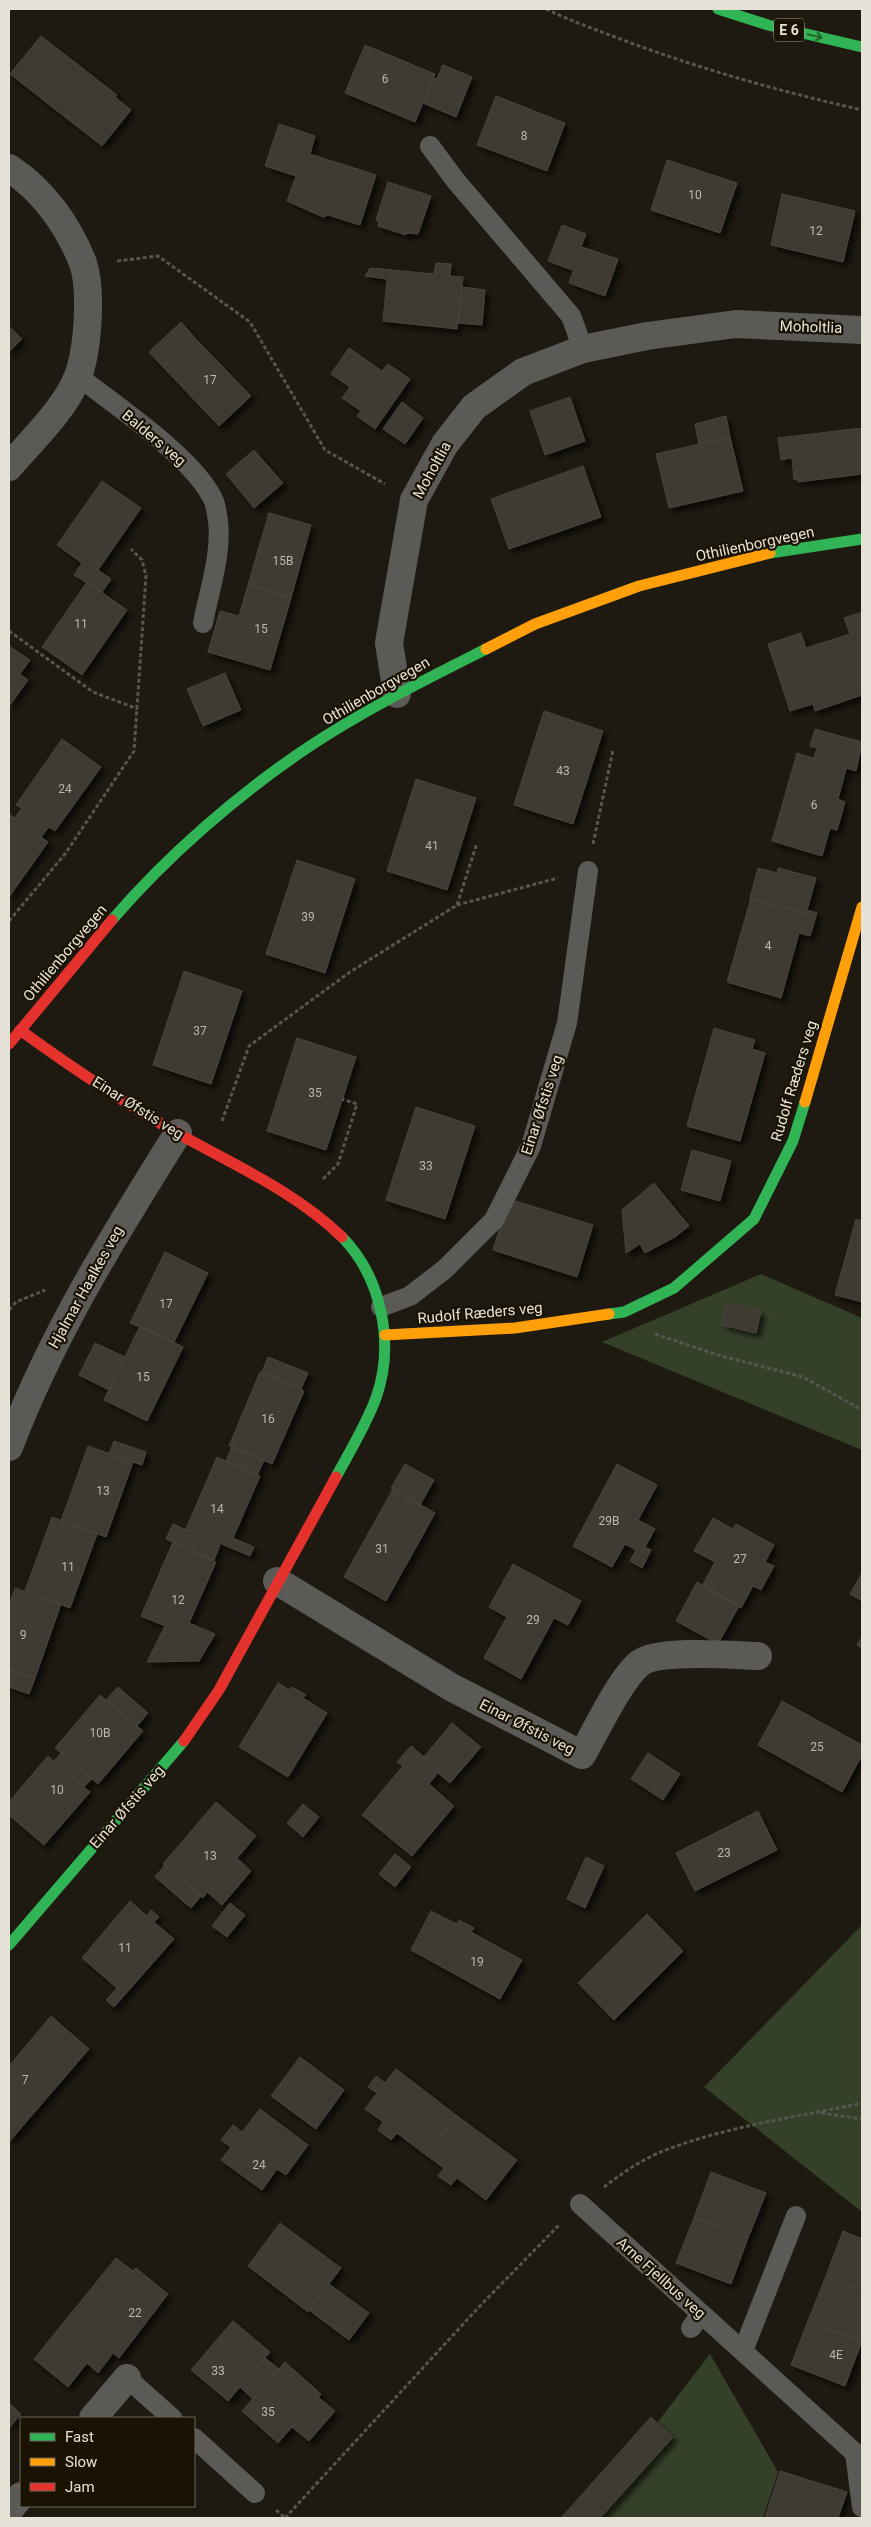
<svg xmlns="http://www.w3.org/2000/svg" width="871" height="2527" font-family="Roboto,sans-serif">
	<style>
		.green { fill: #354029 }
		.building { fill: #3f3a32; stroke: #49443d; filter: url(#shadow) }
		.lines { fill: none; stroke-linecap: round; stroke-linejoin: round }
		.path { stroke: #565550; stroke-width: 3; stroke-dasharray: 4 2.5; stroke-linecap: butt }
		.lane { stroke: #5b5a57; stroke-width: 20 }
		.street { stroke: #5b5a57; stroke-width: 28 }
		.fast { stroke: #30b455; stroke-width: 11 }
		.slow { stroke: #ff9f0a; stroke-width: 11 }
		.jam { stroke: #e5322d; stroke-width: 11 }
		.oneway { stroke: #25642c }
		.labels { text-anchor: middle; stroke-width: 4.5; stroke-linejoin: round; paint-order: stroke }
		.number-label { font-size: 12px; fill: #bcb8ae }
		.shield { fill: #1a1304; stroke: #a9a498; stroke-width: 1 }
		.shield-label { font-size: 14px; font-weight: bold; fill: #e6e2d7 }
		.street-label { font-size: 15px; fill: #e6e2d7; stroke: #1a1304 }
	</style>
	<defs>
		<filter id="shadow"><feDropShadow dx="4.5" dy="4.5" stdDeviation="2.5" flood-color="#0009"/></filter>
	</defs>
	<rect width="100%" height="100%" fill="#1e1a11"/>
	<path class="green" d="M761 1274 862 1318V1450L602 1342Z
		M862 1925V2212L704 2087Z
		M710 2354 778 2472 763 2518H584Z"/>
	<path class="building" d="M41 36 117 95 115 97 131 110 102 146 10 74Z
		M365 45 435 74 415 122 345 93Z
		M443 65 472 77 456 117 423 103 433 78 437 79Z
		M496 96 565 123 547 171 477 145Z
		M279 124 315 136 310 154 376 175 360 225 328 215 323 217 287 201 296 176 265 166Z
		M667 160 737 183 720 233 651 210Z
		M388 182 431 196 418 234 407 233 406 235 378 226 379 221 376 220Z
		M782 194 855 211 843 262 771 245Z
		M562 225 586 234 572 270 548 261Z
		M582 247 618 259 605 296 569 283Z
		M436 263 451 264 450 276 463 277 457 329 383 321 387 279 365 276 370 268 434 274Z
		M462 287 485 290 482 325 458 323Z
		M181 322 195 338 163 367 149 352Z
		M9 326 22 339 9 352Z
		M195 338 251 396 219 426 163 367Z
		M349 348 382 371 388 364 410 379 375 429 357 416 361 411 342 398 350 387 331 374Z
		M570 397 585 441 545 455 530 411Z
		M402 402 423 418 405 444 383 429Z
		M726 416 730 437 699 444 695 424Z
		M862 428V474L798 482V479L794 480 792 458 781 460 778 438Z
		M730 437 743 491 669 508 656 454Z
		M254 450 283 483 254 508 226 474Z
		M583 466 601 517 509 549 491 499Z
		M102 481 141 508 98 570 111 579 102 592 74 575 82 563 57 545Z
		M269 513 311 525 291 598 248 585Z
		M87 582 127 610 82 675 42 647Z
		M248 585 291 598 270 670 208 652 220 611 239 616Z
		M862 612V695L815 711 813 704 790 711 768 644 801 633 806 648 850 634 844 618Z
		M9 646 30 660 20 674 28 680 10 705Z
		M225 673 241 710 203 726 187 689Z
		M544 711 603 731 573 824 514 805Z
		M815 729 862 742 856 771 814 758 817 748 810 746Z
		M62 739 101 767 55 831 49 827 41 837 15 818 22 808 16 805Z
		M797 753 846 769 838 799 845 802 837 830 830 828 822 856 772 841Z
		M416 779 476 798 447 890 387 871Z
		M9 814 48 842 9 897Z
		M297 860 355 879 325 973 266 954Z
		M758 868 777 873 778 868 816 878 806 914 750 898Z
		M751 898 806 914 807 910 817 913 810 936 799 933 781 998 727 982Z
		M184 971 242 991 211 1084 153 1065Z
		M714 1028 755 1040 752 1049 765 1053 740 1141 687 1126Z
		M297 1038 356 1057 326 1150 267 1131Z
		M416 1107 475 1126 445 1219 386 1200Z
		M692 1150 731 1161 720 1201 681 1190Z
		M654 1183 689 1226 675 1237 645 1253 640 1244 626 1253 622 1210Z
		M509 1199 593 1225 577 1277 493 1250Z
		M856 1219 862 1221V1302L835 1295Z
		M165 1252 208 1273 174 1342 130 1323Z
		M727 1303 761 1311 756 1333 722 1325Z
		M140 1326 183 1347 147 1421 104 1400Z
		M95 1343 125 1357 109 1390 79 1375Z
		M268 1357 308 1373 301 1389 262 1372Z
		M260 1372 304 1391 272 1464 229 1446Z
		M114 1441 146 1452 142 1465 109 1454Z
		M88 1446 133 1462 106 1537 61 1521Z
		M232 1447 264 1460 257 1475 226 1461Z
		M217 1457 260 1476 233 1538 254 1547 250 1556 186 1529Z
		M405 1464 434 1480 420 1505 391 1488Z
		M617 1464 657 1485 638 1520 655 1529 645 1547 651 1550 642 1568 630 1561 636 1550 625 1544 612 1567 573 1546Z
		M393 1489 435 1513 386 1601 344 1577Z
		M52 1517 97 1534 70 1608 25 1591Z
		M713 1518 733 1529 736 1524 774 1545 765 1562 774 1566 761 1590 753 1586 741 1608 702 1586 715 1562 694 1551Z
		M173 1524 220 1545 214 1560 166 1539Z
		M173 1542 216 1562 189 1623 215 1634 199 1661 147 1662 165 1626 141 1616Z
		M513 1564 581 1601 568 1625 554 1618 521 1679 484 1658 507 1617 489 1607Z
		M862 1573V1601L850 1594Z
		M697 1582 739 1606 718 1644 676 1621Z
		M15 1588 61 1604 35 1678 9 1669V1605Z
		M862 1637V1648L857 1645Z
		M9 1669 35 1678 29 1694 9 1687Z
		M278 1683 290 1690 292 1687 306 1695 303 1698 327 1713 288 1777 239 1747Z
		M118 1687 148 1713 137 1726 106 1700Z
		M100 1695 143 1731 98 1784 55 1748Z
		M782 1701 862 1745V1755L842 1792 758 1745Z
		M452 1723 481 1747 450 1783 438 1773 440 1770 424 1757Z
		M411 1746 440 1770 429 1784 454 1806 412 1856 362 1815 403 1766 397 1762Z
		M61 1753 92 1779 84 1787 54 1761Z
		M648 1753 680 1774 663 1800 631 1779Z
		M48 1756 90 1792 44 1845 9 1815V1802Z
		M216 1802 256 1836 237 1858 251 1871 222 1905 207 1892 203 1898 163 1864Z
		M303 1804 319 1817 303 1837 287 1823Z
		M758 1811 777 1850 695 1891 676 1853Z
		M395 1854 411 1867 395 1887 379 1874Z
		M586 1857 604 1866 585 1908 567 1899Z
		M165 1865 201 1896 191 1908 155 1877Z
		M130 1901 147 1916 151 1910 159 1917 154 1922 174 1939 114 2007 106 2000 117 1988 82 1958Z
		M230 1903 245 1915 227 1937 212 1926Z
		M431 1911 457 1924 459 1920 474 1928 471 1932 522 1960 500 1999 411 1950Z
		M647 1914 683 1951 614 2020 578 1983Z
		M51 2016 89 2049 9 2142V2066Z
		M300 2057 344 2090 316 2129 271 2096Z
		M396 2069 456 2115 426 2155 397 2133 391 2140 378 2130 383 2122 365 2109 377 2093 368 2087 376 2076 385 2083Z
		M260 2109 308 2145 286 2175 277 2169 262 2190 221 2160 231 2147 221 2140 233 2125 242 2132Z
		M456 2115 517 2160 486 2200 457 2178 451 2185 438 2176 444 2168 426 2155Z
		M711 2172 766 2193 748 2238 694 2218Z
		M694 2218 748 2238 731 2284 676 2263Z
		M280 2223 341 2268 308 2312 248 2266Z
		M843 2231 862 2239V2290L826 2276Z
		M116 2258 133 2271 136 2268 168 2294 119 2358 113 2353 98 2373 87 2363 68 2387 34 2359Z
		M826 2276 862 2290V2341L808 2321Z
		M329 2284 369 2313 349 2340 309 2310Z
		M233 2321 270 2352 228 2401 191 2370Z
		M808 2321 862 2341 845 2386 791 2365Z
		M265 2358 279 2369 253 2399 240 2387Z
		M285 2362 321 2394 278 2443 242 2411Z
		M318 2397 335 2411 309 2441 292 2427Z
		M9 2403 21 2414 9 2428Z
		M651 2417 673 2437 600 2518H561Z
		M780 2471 847 2492 838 2518H765Z"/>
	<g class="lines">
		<path class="path" d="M546 9C573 22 602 32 631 43 707 71 783 92 862 110
			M117 261 158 256 250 322 325 450 385 484
			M9 631 93 692 138 709
			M593 844 613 750
			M457 905 558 878
			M9 921 65 854 134 751 146 576 142 560 131 549
			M222 1121 249 1046 350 972 457 905 477 843
			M323 1179 338 1164 357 1104 342 1099
			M9 1310 16 1302 45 1290
			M655 1334 718 1355 803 1377 862 1410
			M821 2113 862 2119
			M604 2187C622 2173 644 2158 666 2150 728 2126 797 2117 862 2103
			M276 2510 285 2518
			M285 2518 477 2309 559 2225"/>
		<path class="lane" d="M430 146 456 181 571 316 583 349
			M78 376C116 406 193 457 213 499 216 505 217 514 218 521 222 554 209 591 203 623
			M381 1307 410 1296 445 1269 494 1220 531 1146 567 1023 588 871
			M580 2204 855 2453 862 2507
			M691 2328 701 2314
			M743 2351 796 2216
			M127 2378 172 2418
			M194 2438 255 2493"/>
		<path class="street" d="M9 168C43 190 68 225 83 263 92 289 88 350 78 376 66 408 31 441 9 467
			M397 694 389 643 414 500 445 444 474 407 523 372 583 349 647 336 736 324 862 330
			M9 1447C53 1332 113 1237 178 1133
			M277 1581 451 1687 582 1755C596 1731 620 1679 640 1663 659 1649 732 1655 758 1656
			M93 2418 127 2378
			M9 2510 21 2496"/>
		<path class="fast" d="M718 9 768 25 862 47
			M770 553 862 539
			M112 920C167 856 237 795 307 748 364 710 425 680 486 649
			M609 1314 624 1312 674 1288 754 1219 793 1141 805 1102
			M336 1477C350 1451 366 1425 376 1398 395 1344 382 1278 342 1237
			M9 1945 184 1741"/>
		<path class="slow" d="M486 649 535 624 639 586 770 553
			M805 1102 862 907
			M385 1335 515 1328 609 1314"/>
		<path class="jam" d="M20 1030C71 1067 124 1103 179 1134 234 1165 296 1192 342 1237
			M9 1044 112 920
			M184 1741 219 1690 336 1477"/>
	</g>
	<defs><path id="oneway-shaft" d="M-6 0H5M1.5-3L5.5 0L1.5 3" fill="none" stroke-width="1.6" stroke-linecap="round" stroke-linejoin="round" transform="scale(1.25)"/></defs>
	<use class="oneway" href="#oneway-shaft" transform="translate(815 36) rotate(13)"/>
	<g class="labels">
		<g class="number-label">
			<text x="385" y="83">6</text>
			<text x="524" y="140">8</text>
			<text x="695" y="199">10</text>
			<text x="816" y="235">12</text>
			<text x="210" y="384">17</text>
			<text x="283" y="565">15B</text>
			<text x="81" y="628">11</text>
			<text x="261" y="633">15</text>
			<text x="563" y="775">43</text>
			<text x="65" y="793">24</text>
			<text x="814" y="809">6</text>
			<text x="432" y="850">41</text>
			<text x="308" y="921">39</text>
			<text x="768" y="950">4</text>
			<text x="200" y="1035">37</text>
			<text x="315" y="1097">35</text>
			<text x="426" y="1170">33</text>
			<text x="166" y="1308">17</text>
			<text x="143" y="1381">15</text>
			<text x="268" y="1423">16</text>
			<text x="103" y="1495">13</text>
			<text x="217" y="1513">14</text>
			<text x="609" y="1525">29B</text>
			<text x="382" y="1553">31</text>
			<text x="740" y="1563">27</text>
			<text x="68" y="1571">11</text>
			<text x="178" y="1604">12</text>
			<text x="533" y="1624">29</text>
			<text x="23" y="1639">9</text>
			<text x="100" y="1737">10B</text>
			<text x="817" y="1751">25</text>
			<text x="57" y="1794">10</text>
			<text x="724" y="1857">23</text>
			<text x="210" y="1860">13</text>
			<text x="125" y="1952">11</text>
			<text x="477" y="1966">19</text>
			<text x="25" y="2084">7</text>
			<text x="259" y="2169">24</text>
			<text x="135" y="2317">22</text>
			<text x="836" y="2359">4E</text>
			<text x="218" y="2375">33</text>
			<text x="268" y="2416">35</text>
		</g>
		<rect class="shield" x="774" y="18.5" width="30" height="23" rx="4"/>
		<g class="shield-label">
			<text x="789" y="35">E 6</text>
		</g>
		<g class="street-label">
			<text transform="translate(811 327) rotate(2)" y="5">Moholtlia</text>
			<text transform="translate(154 438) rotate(40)" y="5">Balders veg</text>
			<text transform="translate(432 470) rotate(-61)" y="5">Moholtlia</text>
			<text transform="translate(755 544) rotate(-12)" y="5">Othilienborgvegen</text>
			<text transform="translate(376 691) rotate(-30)" y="5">Othilienborgvegen</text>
			<text transform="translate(65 953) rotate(-50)" y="5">Othilienborgvegen</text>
			<text transform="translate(794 1081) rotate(-73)" y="5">Rudolf Ræders veg</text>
			<text transform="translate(542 1105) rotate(-72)" y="5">Einar Øfstis veg</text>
			<text transform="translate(138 1108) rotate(32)" y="5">Einar Øfstis veg</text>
			<text transform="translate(86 1287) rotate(-61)" y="5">Hjalmar Haalkes veg</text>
			<text transform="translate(480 1313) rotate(-5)" y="5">Rudolf Ræders veg</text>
			<text transform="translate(527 1727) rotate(27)" y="5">Einar Øfstis veg</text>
			<text transform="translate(127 1807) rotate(-49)" y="5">Einar Øfstis veg</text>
			<text transform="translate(661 2278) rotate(42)" y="5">Arne Fjellbus veg</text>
		</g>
	</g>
	<rect width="871" height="2527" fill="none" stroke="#e6e2d7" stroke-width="20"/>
	<rect x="20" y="2417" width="175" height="90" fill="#1a1304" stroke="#6c6658"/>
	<rect x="30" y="2433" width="25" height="8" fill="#30b455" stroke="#6c6658"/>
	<text x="65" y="2442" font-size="15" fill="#e6e2d7">Fast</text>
	<rect x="30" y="2458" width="25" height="8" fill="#ff9f0a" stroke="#6c6658"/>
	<text x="65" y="2467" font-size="15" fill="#e6e2d7">Slow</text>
	<rect x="30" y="2483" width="25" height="8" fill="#e5322d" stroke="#6c6658"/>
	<text x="65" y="2492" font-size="15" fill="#e6e2d7">Jam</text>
</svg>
